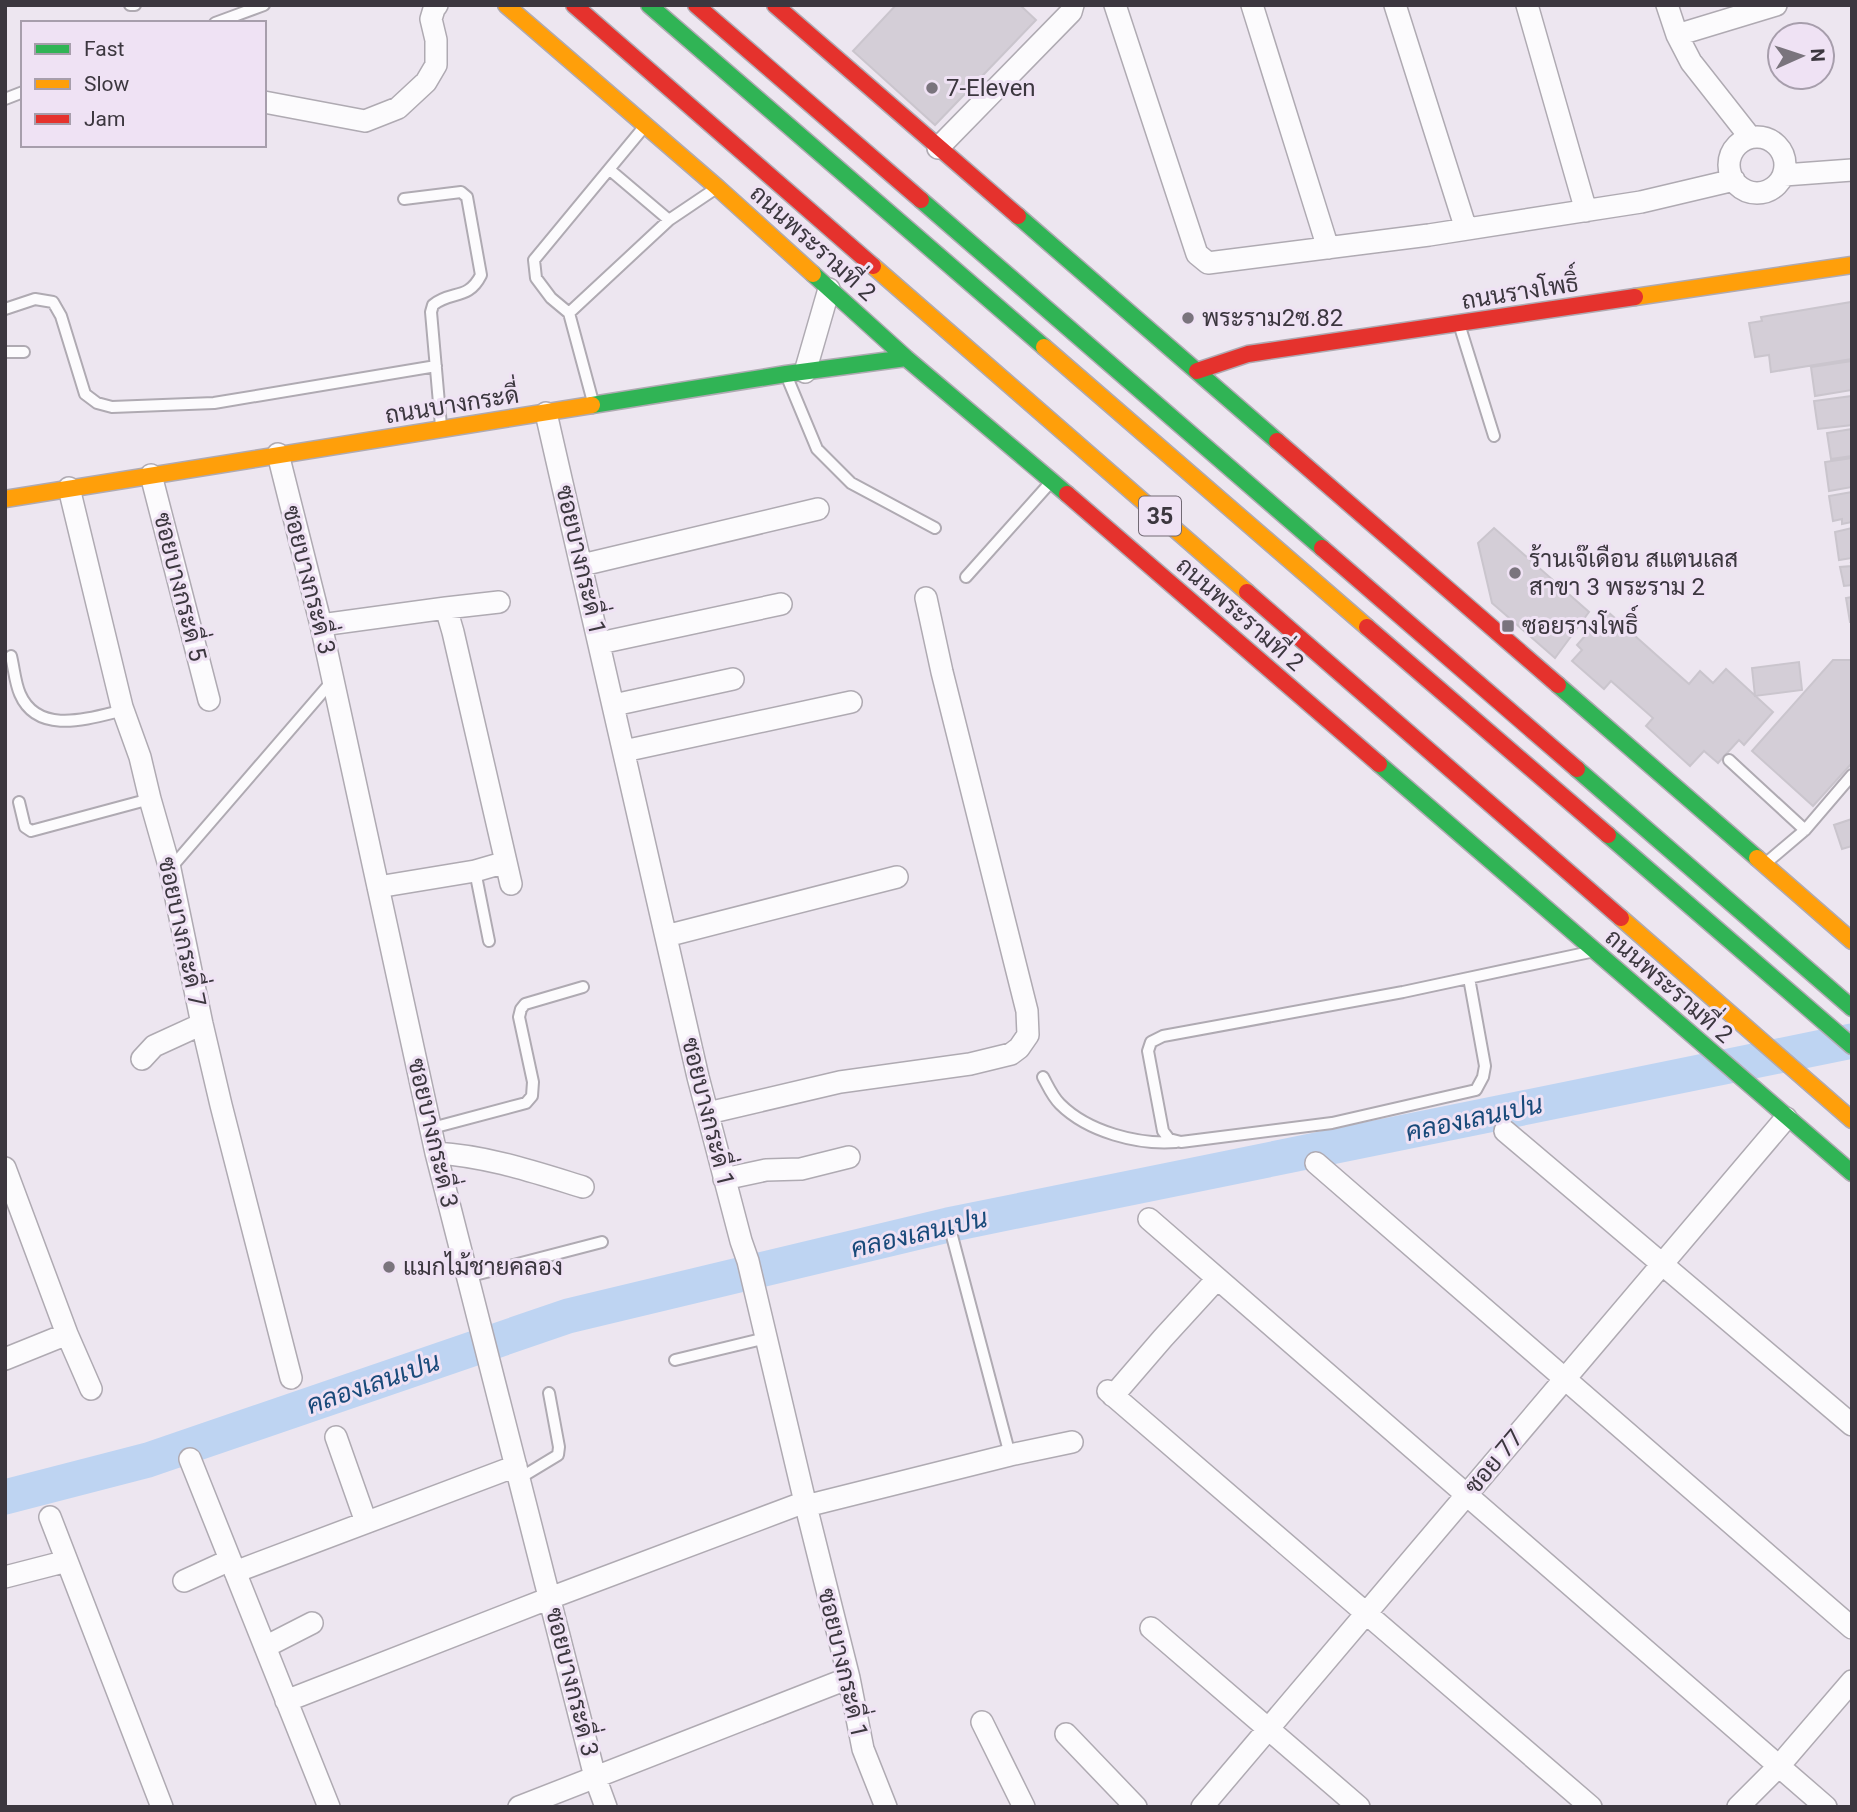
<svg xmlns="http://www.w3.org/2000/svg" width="1857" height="1812" font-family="Roboto,Sarabun,sans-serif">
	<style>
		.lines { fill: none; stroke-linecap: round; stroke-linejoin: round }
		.river { stroke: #bed4f2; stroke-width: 35 }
		.building { fill: #d4ced7; stroke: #cac5cd; stroke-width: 2 }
		.lane-casing { stroke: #afaab2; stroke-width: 14 }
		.street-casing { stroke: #afaab2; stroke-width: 24 }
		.fast-casing { stroke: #afaab2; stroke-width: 19 }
		.slow-casing { stroke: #afaab2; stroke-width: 19 }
		.jam-casing { stroke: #afaab2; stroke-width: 19 }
		.lane { stroke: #fcfbfd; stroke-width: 10 }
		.street { stroke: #fcfbfd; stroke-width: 21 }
		.fast { stroke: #30b455; stroke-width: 16 }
		.slow { stroke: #ff9f0a; stroke-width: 16 }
		.jam { stroke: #e5322d; stroke-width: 16 }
		.poi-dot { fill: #7a747d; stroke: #efe2f4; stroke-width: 2.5 }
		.labels { text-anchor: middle; stroke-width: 6; stroke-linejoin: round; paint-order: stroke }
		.shield { fill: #efe2f4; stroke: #726a75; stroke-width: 2 }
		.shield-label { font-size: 23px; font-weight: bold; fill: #3c373f }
		.poi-label { font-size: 24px; fill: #3c373f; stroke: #efe2f4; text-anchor: start }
		.street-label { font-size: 24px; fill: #3c373f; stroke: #efe2f4 }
		.water-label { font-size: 26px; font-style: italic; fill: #194a7a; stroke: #efe2f4 }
	</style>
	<rect width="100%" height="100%" fill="#ede6f0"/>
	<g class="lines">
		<path class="river" d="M5 1497 148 1460 568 1316 948 1225 1852 1041"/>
	</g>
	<path class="building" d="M896 5H1020L1036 20 935 125 853 51Z
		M1851 302 1852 359 1771 372 1769 355 1755 357 1749 323 1762 321 1761 317Z
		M1852 361V390L1815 396 1811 367Z
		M1852 396V425L1818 429 1814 401Z
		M1852 429V456L1831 459 1827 433Z
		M1852 458V487L1829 491 1825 462Z
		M1852 492V522L1842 524V519L1833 521 1829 496Z
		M1494 528 1589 612 1555 658 1492 603 1478 543Z
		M1852 528V558L1839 560 1835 532Z
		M1851 563H1852V585L1844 586 1840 567 1852 566Z
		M1852 597V622H1850L1846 598Z
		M1607 611 1689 684 1700 671 1713 683 1726 669 1773 712 1744 745 1739 740 1718 763 1704 751 1690 766 1646 726 1653 718 1611 681 1604 689 1572 661 1582 650 1577 645Z
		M1833 660H1852V763L1813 806 1752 751Z
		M1799 662 1802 690 1755 696 1752 668Z
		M1852 819V846L1842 849 1834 825Z"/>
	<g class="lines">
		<defs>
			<path id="lane" d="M130 5H135
				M215 23 264 5
				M5 99 23 92
				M644 127 534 260 536 278 551 298 569 313 669 220 715 189
				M610 170 669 220
				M404 199 461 192 467 197 481 275C468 301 451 290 433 305L431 312 441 426
				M5 309 35 299 53 302 61 316 85 394 97 403 112 407 214 403 436 366
				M569 313 593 402
				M1460 327 1494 436
				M5 352H24
				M787 377 817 449 851 483 935 528
				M966 577 1050 483
				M11 656C14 668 15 683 20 694 38 736 90 718 124 710
				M1729 760 1805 830
				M19 802 25 827 31 831 150 799
				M1766 863 1805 830 1852 775
				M170 869 333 680
				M475 871 489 941
				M1469 978 1485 1066 1483 1077 1476 1090 1332 1123 1181 1142 1169 1139 1163 1131 1148 1051 1151 1042 1163 1036 1403 992 1590 952
				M1043 1077C1048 1086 1052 1096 1060 1104 1088 1132 1138 1145 1176 1142
				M432 1128 526 1103 532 1096 533 1082 519 1017 521 1009 525 1004 583 987
				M952 1236 1010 1455
				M467 1277 602 1242
				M675 1360 766 1338
				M520 1478 558 1455 559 1447 549 1393"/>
			<path id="street" d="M1115 5 1197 254 1208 263 1429 235 1641 202 1734 180
				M1252 5 1328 248
				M1395 5 1466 229
				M1527 5 1586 211
				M1667 5 1677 35 1691 62 1750 137
				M1677 35 1776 5
				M264 102 365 121 398 108 426 82 436 65V40L431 19 434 9 437 5
				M1729 165a28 28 0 1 1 56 0a28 28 0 1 1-56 0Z
				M938 148 1071 12 1073 5
				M1784 175 1852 170
				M805 372 829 289
				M546 413 698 1077 741 1241 748 1261 805 1502 849 1678 863 1749 886 1807
				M278 454 321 625 436 1153 595 1777 606 1807
				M151 475 209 700
				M69 488 122 707 140 757 150 799 170 869 202 1024 221 1105 291 1378
				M582 565 818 509
				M446 608 499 602
				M321 625 446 608 453 632 506 862 475 871 378 887
				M600 643 781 604
				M614 705 733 679
				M624 751 851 702
				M506 862 511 884
				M666 936 897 877
				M142 1059 154 1046 202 1024
				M708 1113 840 1082 970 1064 1011 1054 1019 1048 1028 1035 1027 1011 942 672 926 598
				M1505 1131 1852 1425
				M436 1153C487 1156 534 1172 583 1187
				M1316 1163 1852 1628
				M5 1168 67 1334 91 1389
				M724 1179 766 1170 801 1169 849 1157
				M1149 1219 1826 1807
				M5 1359 67 1334
				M1108 1391 1591 1807
				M1113 1396 1163 1338 1217 1279
				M336 1437 366 1522
				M190 1459 329 1807
				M806 1506 1010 1455 1072 1442
				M50 1517 162 1807
				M235 1572 516 1466
				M5 1577 67 1561
				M184 1581 230 1560
				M1151 1628 1359 1807
				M265 1647 312 1623
				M286 1701 550 1598 805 1502
				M982 1722 1024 1807
				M1066 1734 1136 1807
				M519 1807 849 1678
				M1202 1807 1786 1118
				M1738 1807 1779 1766 1852 1681"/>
			<path id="fast" d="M649 5 1044 347
				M921 200 1322 548
				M1018 216 1277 441
				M813 274 906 358 1067 494
				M592 405 786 374 906 358
				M1558 685 1757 858
				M1379 764 1852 1173
				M1577 769 1852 1008
				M1608 835 1852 1046"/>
			<path id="slow" d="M506 5 718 188 813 274
				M873 266 1247 592
				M1635 297 1852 265
				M1044 347 1367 627
				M5 499 592 405
				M1757 858 1852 941
				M1621 918 1852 1120"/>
			<path id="jam" d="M574 5 873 266
				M696 5 921 200
				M775 5 1018 216
				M1197 371 1248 354 1635 297
				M1277 441 1558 685
				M1067 494 1379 764
				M1322 548 1577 769
				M1247 592 1621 918
				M1367 627 1608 835"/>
		</defs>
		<use href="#lane" class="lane-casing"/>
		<use href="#street" class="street-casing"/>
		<use href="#fast" class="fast-casing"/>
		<use href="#slow" class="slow-casing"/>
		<use href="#jam" class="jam-casing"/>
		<use href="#lane" class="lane"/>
		<use href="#street" class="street"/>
		<use href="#fast" class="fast"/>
		<use href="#slow" class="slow"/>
		<use href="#jam" class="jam"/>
	</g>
	<g class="poi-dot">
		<circle cx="932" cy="88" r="7"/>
		<circle cx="1188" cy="318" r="7"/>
		<circle cx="1515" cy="573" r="7"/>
		<rect x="1501" y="619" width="14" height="14" rx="3.5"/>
		<circle cx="389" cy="1267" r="7"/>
	</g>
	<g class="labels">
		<rect class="shield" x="1139" y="496.5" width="42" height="39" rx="5"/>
		<g class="shield-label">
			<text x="1160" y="524">35</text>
		</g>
		<g class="poi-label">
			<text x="946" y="96">7-Eleven</text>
			<text x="1202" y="326">พระราม2ซ.82</text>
			<text x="1529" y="567">ร้านเจ๊เดือน สแตนเลส<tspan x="1529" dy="28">สาขา 3 พระราม 2</tspan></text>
			<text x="1522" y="634">ซอยรางโพธิ์</text>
			<text x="403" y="1275">แมกไม้ชายคลอง</text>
		</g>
		<g class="street-label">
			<text transform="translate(813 243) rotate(42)" y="8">ถนนพระรามที่ 2</text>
			<text transform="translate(1520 292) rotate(-9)" y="8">ถนนรางโพธิ์</text>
			<text transform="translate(452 405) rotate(-9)" y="8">ถนนบางกระดี่</text>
			<text transform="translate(581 560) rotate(77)" y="8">ซอยบางกระดี่ 1</text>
			<text transform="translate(309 580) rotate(76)" y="8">ซอยบางกระดี่ 3</text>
			<text transform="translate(180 587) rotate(76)" y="8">ซอยบางกระดี่ 5</text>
			<text transform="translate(1240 614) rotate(41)" y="8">ถนนพระรามที่ 2</text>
			<text transform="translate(182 932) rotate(78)" y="8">ซอยบางกระดี่ 7</text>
			<text transform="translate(1669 986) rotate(41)" y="8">ถนนพระรามที่ 2</text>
			<text transform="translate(708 1112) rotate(76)" y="8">ซอยบางกระดี่ 1</text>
			<text transform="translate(433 1133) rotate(77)" y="8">ซอยบางกระดี่ 3</text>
			<text transform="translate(1494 1462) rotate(-50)" y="8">ซอย 77</text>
			<text transform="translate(843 1663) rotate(77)" y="8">ซอยบางกระดี่ 1</text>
			<text transform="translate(572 1682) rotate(76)" y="8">ซอยบางกระดี่ 3</text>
		</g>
		<g class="water-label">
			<text transform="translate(1474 1118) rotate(-12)" y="9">คลองเลนเปน</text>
			<text transform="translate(919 1233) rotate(-13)" y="9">คลองเลนเปน</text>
			<text transform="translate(373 1383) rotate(-19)" y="9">คลองเลนเปน</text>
		</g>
	</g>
	<rect width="1857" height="1812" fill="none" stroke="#3c373f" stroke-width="14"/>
	<rect x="21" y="21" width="245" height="126" fill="#efe2f4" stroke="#a79eac" stroke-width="2"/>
	<rect x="35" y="44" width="35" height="10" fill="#30b455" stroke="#a79eac" stroke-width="2"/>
	<text x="84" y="56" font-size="21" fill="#3c373f">Fast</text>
	<rect x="35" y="79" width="35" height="10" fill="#ff9f0a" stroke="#a79eac" stroke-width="2"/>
	<text x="84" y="91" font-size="21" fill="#3c373f">Slow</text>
	<rect x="35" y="114" width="35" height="10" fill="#e5322d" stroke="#a79eac" stroke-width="2"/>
	<text x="84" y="126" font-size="21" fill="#3c373f">Jam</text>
	<g transform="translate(1801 56) rotate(87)"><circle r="33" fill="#efe2f4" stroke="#a79eac" stroke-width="2"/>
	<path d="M0-5L12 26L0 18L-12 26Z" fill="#7a747d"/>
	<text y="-10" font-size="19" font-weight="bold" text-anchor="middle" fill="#3c373f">N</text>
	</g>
</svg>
